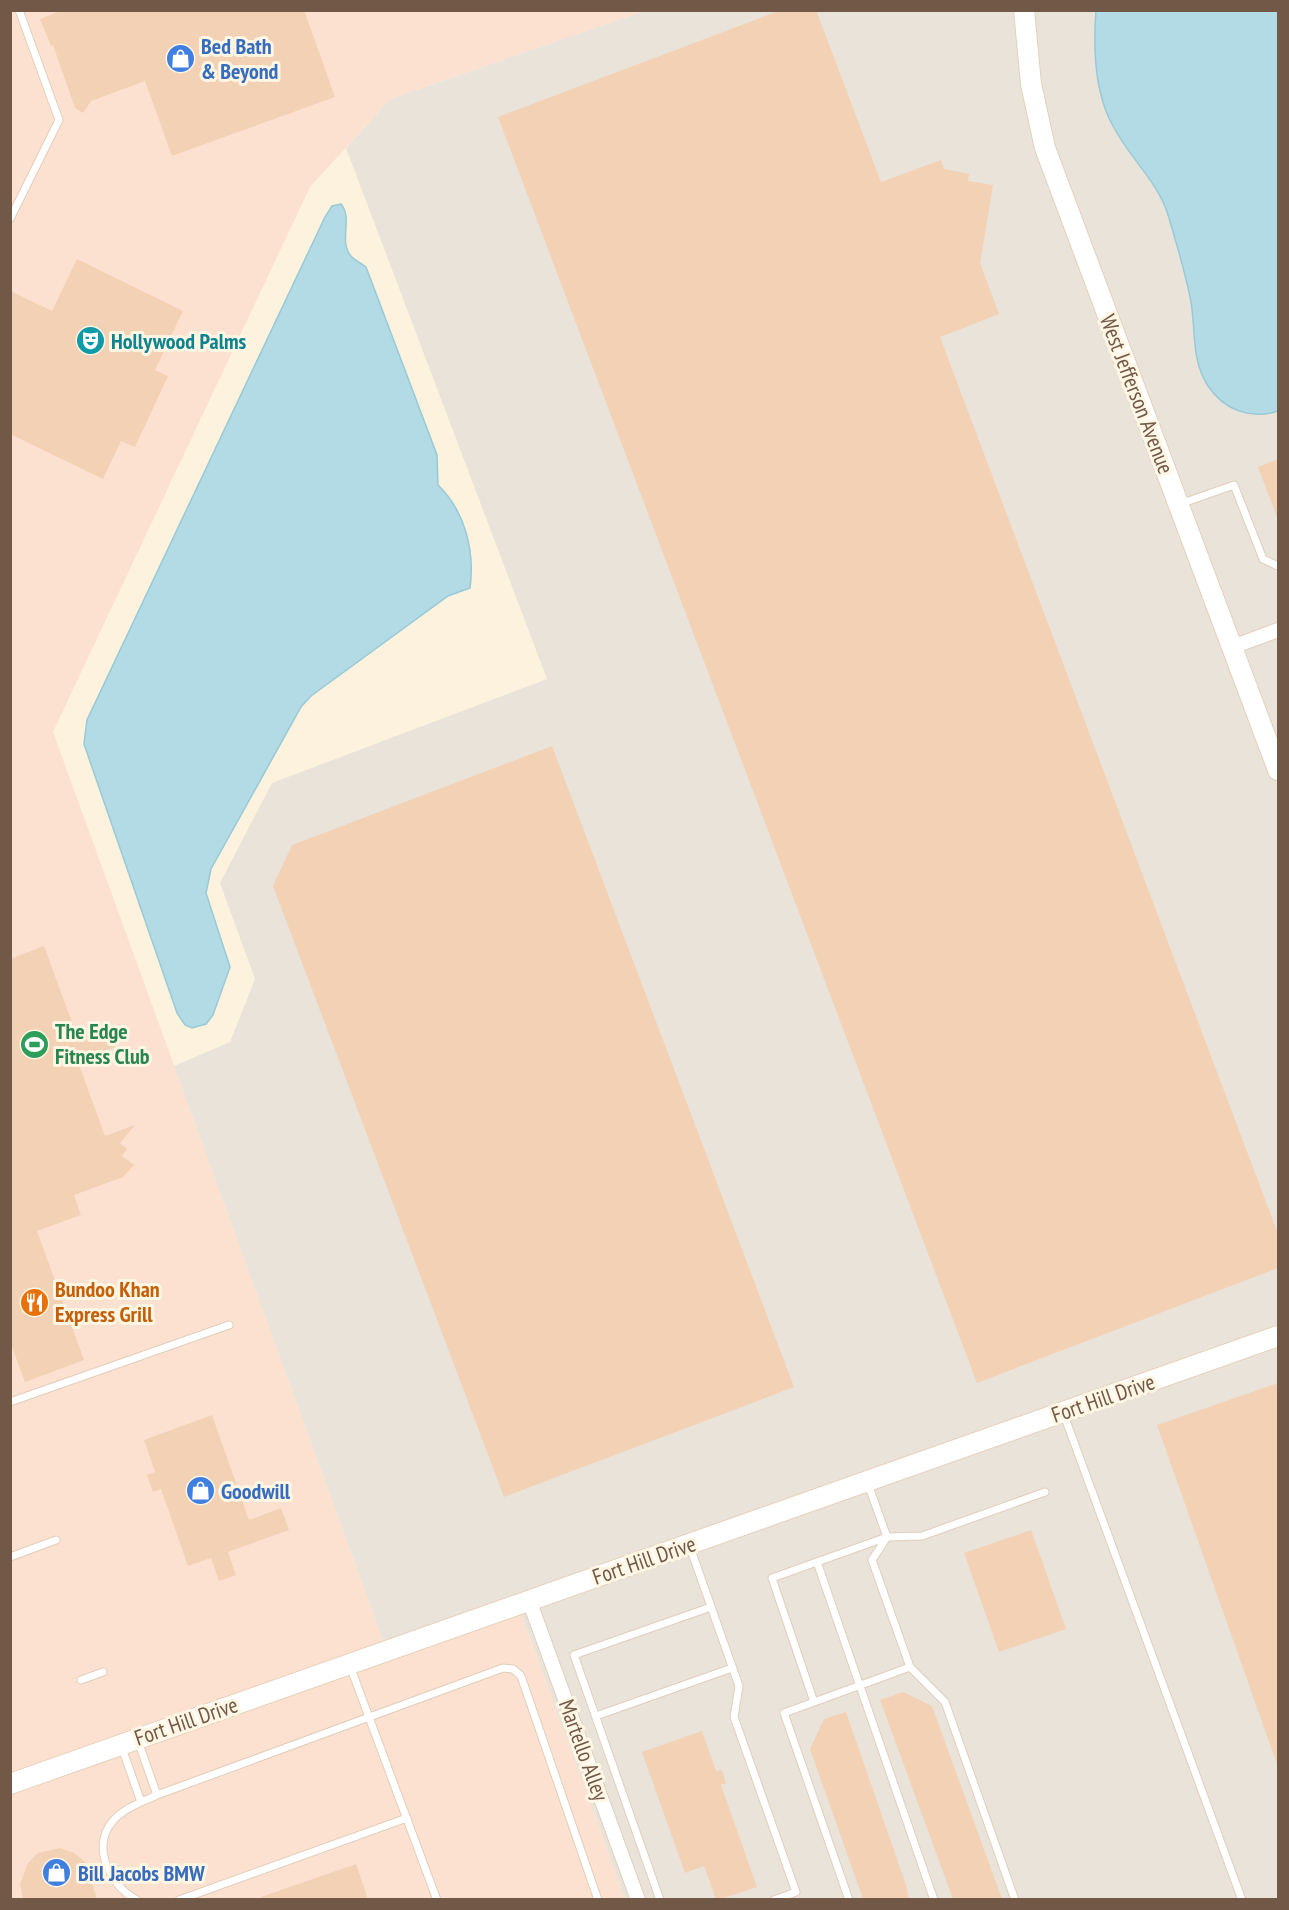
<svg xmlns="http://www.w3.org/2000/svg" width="1289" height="1910" font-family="'PT Sans Narrow',sans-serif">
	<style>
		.commercial { fill: #fde1d0 }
		.industrial { fill: #eae3da }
		.water { fill: #b2dbe5; stroke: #99c9d7; stroke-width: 1.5 }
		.building { fill: #f2d1b5 }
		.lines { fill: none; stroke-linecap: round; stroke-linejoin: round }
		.lane-casing { stroke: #e0ceba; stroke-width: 9 }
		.street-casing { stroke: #e0ceba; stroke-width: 16 }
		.secondary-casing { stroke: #e5d0b8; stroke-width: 22 }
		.lane { stroke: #fff; stroke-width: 7 }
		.street { stroke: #fff; stroke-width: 14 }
		.secondary { stroke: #fff; stroke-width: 20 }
		.labels { text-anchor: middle; stroke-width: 6; stroke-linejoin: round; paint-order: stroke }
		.shop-label { font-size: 22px; font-weight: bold; fill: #366cbe; stroke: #fff6e4; text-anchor: start }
		.culture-label { font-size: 22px; font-weight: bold; fill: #0d838f; stroke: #fff6e4; text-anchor: start }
		.street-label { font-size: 22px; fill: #725846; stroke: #fff6e4 }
		.leisure-label { font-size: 22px; font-weight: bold; fill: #27864d; stroke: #fff6e4; text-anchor: start }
		.food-label { font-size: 22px; font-weight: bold; fill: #c56008; stroke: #fff6e4; text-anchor: start }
	</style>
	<rect width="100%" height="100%" fill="#fcf2dd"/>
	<path class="commercial" d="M11 11H644L390 99 310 187 53 732 385 1646 516 1600 625 1899 11 1900Z"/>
	<path class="industrial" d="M644 11H1278V1899H625L516 1600 385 1646 174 1066 230 1042 255 979 220 883 272 783 547 679 346 148 390 99Z"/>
	<path class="water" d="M1096 10 1278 11V411C1251 420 1224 410 1208 386 1191 360 1196 331 1191 302 1186 274 1177 246 1169 218 1159 182 1130 159 1113 126 1094 92 1093 48 1096 10Z
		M341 204C353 218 339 239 350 255 354 260 361 263 366 267L437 455 438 485C465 511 475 551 470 588L448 596 311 696 301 707 211 869 206 893 230 967 213 1015 206 1024 192 1028 185 1025 177 1013 84 744 87 720 325 217 332 206Z"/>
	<path class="building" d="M63 10H304L335 97 172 156 145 81 91 101 83 113 75 108 53 45 51 46 40 19Z
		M781 10H816L881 182 941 160 944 169 969 174 968 181 993 185 980 263 999 314 940 337 1278 1234V1268L977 1383 498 117Z
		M77 259 183 311 155 370 168 376 135 447 121 441 103 479 10 434V291L52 311Z
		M1278 459V517H1277L1258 467Z
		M552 746 794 1387 504 1497 273 886 292 845Z
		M44 946 77 1036 107 1025 115 1047 78 1062 105 1136 135 1125 120 1143 127 1149 122 1156 134 1165 123 1177 74 1195 81 1215 37 1231 84 1360 25 1382 10 1342V959Z
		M1278 1383V1763L1277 1764 1157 1425Z
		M212 1415 249 1520 281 1508 289 1530 228 1552 236 1575 219 1581 211 1558 188 1566 161 1489 153 1492 147 1475 155 1472 144 1440Z
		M1031 1530 1066 1629 999 1652 964 1553Z
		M903 1692 932 1706 1002 1899H953L880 1700Z
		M846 1712 906 1885 909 1899H863L810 1749 824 1719Z
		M702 1731 716 1771 722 1770 726 1783 721 1785 757 1887 721 1899H716L704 1866 685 1873 642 1752Z
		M60 1848 74 1853 85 1862 97 1899H23L20 1884 28 1863 38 1853Z
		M356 1864 368 1899H261V1897Z"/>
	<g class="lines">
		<defs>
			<path id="lane" d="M10 219 59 120 19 10
				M1180 504 1234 485 1263 559 1278 566
				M10 1402 229 1325
				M1064 1415 1242 1900
				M868 1484 887 1537 872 1560 910 1667 945 1702 1015 1900
				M690 1547 739 1686 734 1717 796 1892 774 1900
				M10 1557 56 1540
				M817 1562 934 1900
				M350 1666 437 1900
				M81 1680 103 1672
				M814 1702 772 1578 887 1537 922 1536 1045 1492
				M596 1716 732 1668
				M138 1741 157 1795
				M122 1748 141 1802
				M137 1900C111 1887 90 1847 113 1821 124 1808 142 1802 157 1795L503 1668 513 1669 521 1676 598 1900
				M179 1900 407 1818
				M660 1900 574 1655 711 1607
				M849 1900 784 1713 910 1667"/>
			<path id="street" d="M1232 647 1278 630
				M529 1600 638 1900"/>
			<path id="secondary" d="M1024 10 1031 84 1045 148 1278 770
				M10 1784 1278 1336"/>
		</defs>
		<use href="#lane" class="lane-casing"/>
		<use href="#street" class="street-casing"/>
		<use href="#secondary" class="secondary-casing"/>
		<use href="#lane" class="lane"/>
		<use href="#street" class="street"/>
		<use href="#secondary" class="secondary"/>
	</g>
	<defs>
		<symbol id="shop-disc" viewBox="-11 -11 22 22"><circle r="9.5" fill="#3f7fe0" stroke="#fff6e4"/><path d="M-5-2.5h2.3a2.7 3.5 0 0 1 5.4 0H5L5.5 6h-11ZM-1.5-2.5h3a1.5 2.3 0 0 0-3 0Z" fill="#fff"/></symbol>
		<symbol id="theatre-disc" viewBox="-11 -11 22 22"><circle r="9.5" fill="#0f9aa8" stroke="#fff6e4"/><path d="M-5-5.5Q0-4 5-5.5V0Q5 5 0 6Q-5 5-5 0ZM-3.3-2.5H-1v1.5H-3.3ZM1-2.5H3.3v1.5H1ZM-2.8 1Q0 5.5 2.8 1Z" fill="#fff"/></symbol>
		<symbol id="stadium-disc" viewBox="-11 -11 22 22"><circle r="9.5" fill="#2e9e5b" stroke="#fff6e4"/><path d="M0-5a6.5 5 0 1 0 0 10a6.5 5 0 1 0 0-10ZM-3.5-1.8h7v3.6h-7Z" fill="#fff"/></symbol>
		<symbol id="restaurant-disc" viewBox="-11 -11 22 22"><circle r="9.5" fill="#e8710a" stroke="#fff6e4"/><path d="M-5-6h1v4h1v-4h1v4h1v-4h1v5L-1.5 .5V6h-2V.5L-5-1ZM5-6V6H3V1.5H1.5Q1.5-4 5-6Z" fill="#fff"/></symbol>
	</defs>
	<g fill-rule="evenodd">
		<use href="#shop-disc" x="164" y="42" width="33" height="33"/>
		<use href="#theatre-disc" x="74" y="324" width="33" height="33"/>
		<use href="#stadium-disc" x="18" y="1028" width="33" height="33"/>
		<use href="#restaurant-disc" x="18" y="1286" width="33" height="33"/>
		<use href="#shop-disc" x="184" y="1474" width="33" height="33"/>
		<use href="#shop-disc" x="40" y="1856" width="33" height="33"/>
	</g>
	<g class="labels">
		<g class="shop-label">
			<text x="201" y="54">Bed Bath<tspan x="201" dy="25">&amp; Beyond</tspan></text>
			<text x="221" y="1499">Goodwill</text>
			<text x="78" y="1881">Bill Jacobs BMW</text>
		</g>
		<g class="culture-label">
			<text x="111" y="349">Hollywood Palms</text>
		</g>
		<g class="street-label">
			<text transform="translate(1137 394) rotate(69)" y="8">West Jefferson Avenue</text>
			<text transform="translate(1103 1398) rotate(-19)" y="8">Fort Hill Drive</text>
			<text transform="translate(644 1560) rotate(-19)" y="8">Fort Hill Drive</text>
			<text transform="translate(186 1721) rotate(-19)" y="8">Fort Hill Drive</text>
			<text transform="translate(584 1750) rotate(70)" y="8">Martello Alley</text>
		</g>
		<g class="leisure-label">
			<text x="55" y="1039">The Edge<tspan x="55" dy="25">Fitness Club</tspan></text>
		</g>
		<g class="food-label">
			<text x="55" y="1297">Bundoo Khan<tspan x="55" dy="25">Express Grill</tspan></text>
		</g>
	</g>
	<rect width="1289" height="1910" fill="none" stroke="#725846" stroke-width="24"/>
</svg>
